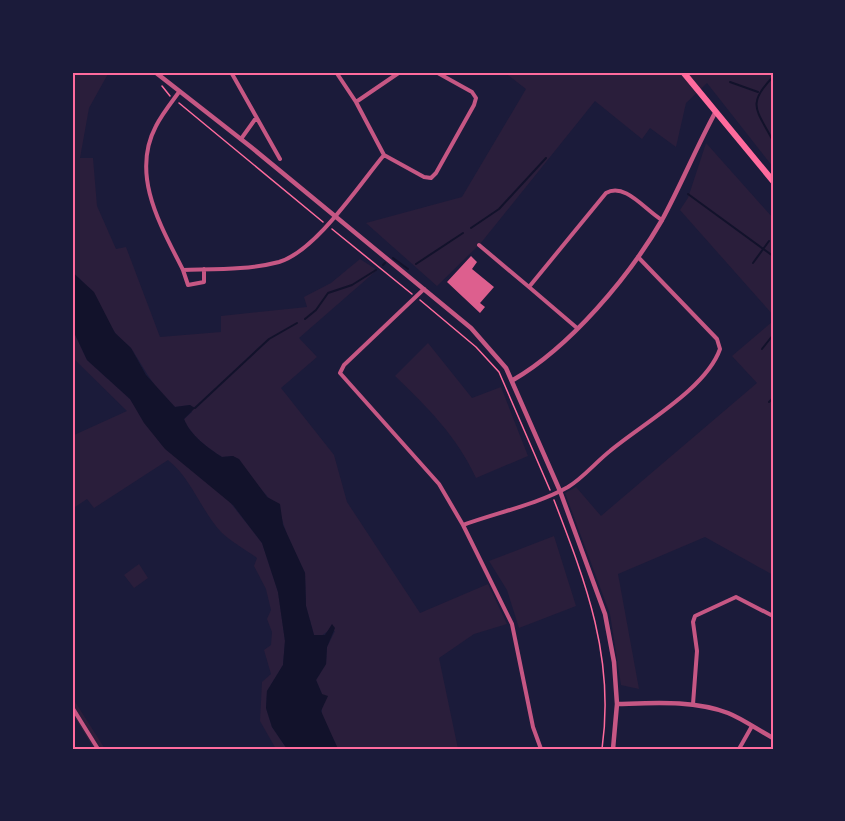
<svg xmlns="http://www.w3.org/2000/svg" width="845" height="821" font-family="Manrope,sans-serif">
	<style>
		.green { fill: #2a1e3b }
		.water { fill: #12122b }
		.lines { fill: none; stroke-linecap: round; stroke-linejoin: round }
		.stream { stroke: #12122b; stroke-width: 2 }
		.building { fill: #dd5f8e }
		.path { stroke: #ff6b9d; stroke-width: 1.5 }
		.minor { stroke: #c65784; stroke-width: 4 }
		.tertiary { stroke: #c65784; stroke-width: 4.5 }
		.primary { stroke: #ff6b9d; stroke-width: 6 }
		.neatline { fill: none; stroke: #ff6b9d; stroke-width: 2 }
	</style>
	<rect width="100%" height="100%" fill="#1b1b3a"/>
	<path class="green" d="M72 72H109L89 108 80 158H93L97 206 116 249 126 247 160 337 221 332V316L307 307 304 297 331 283 360 259 377 270 299 338 317 357 281 388 334 455 347 502 420 613 488 584 507 624 474 634 439 658 458 749H338L322 716V694L316 680 326 664 327 647 335 631 329 630 320 637 314 635 306 606 305 573 287 535 279 510 233 456 222 457C208 448 190 435 184 419L192 412 190 405 175 407C156 391 146 372 133 351 129 344 119 339 114 331 99 309 94 289 72 272Z
		M504 72H773V167L707 83 686 103 676 147 650 128 642 139 595 101 480 244 437 286 366 223 462 197 526 89Z
		M706 143 773 218V315L680 210 688 198Z
		M773 321V575L705 537 618 574 639 689 621 685 610 614 565 493 576 487 601 516 757 383 732 356Z
		M72 328 87 360 130 399 161 444 229 501 262 543 278 592 285 641 283 665 267 691 266 708 272 727 287 749H276L260 721 262 682 271 674 264 650 271 645 272 632 267 619 271 610 266 589 254 566 257 558C246 550 232 542 222 533 201 511 192 479 168 460L94 508 87 499 72 509V436L127 411 73 358Z
		M428 343 472 398 501 387 528 456 476 478C457 436 427 407 395 376Z
		M554 536 576 606 519 628 507 590 489 561Z
		M139 564 148 578 134 588 124 575Z
		M72 697 105 749H94L72 713Z"/>
	<path class="water" d="M72 272 94 292 115 333 131 348 146 375 175 407 190 405 195 408 184 419C190 435 208 448 222 457L233 456 239 459 267 497 280 504 283 525 305 573 306 606 314 635H325L332 624 335 628 327 647 326 664 316 680 322 694 328 696 321 711 338 749H287L272 727 266 708 267 691 283 665 285 641 278 592 262 543 233 505 165 449 144 423 130 399 87 360 72 328Z"/>
	<g class="lines">
		<path class="stream" d="M773 77C745 105 758 111 773 141
			M730 82 758 92
			M688 194 773 256
			M471 228 499 209 546 158
			M772 237 773 236
			M393 258 408 269
			M753 263 769 241
			M416 264 463 233
			M383 265 385 263
			M305 319 316 310 328 293 352 285 376 270
			M762 349 773 335
			M769 402 773 398
			M195 408 269 339 297 323"/>
	</g>
	<path class="building" d="M471 256 477 262 472 269 494 287 480 303 485 307 480 313 447 282Z"/>
	<g class="lines">
		<path class="path" d="M162 86 170 96
			M179 103 323 222
			M332 229 412 294
			M420 300 476 347 499 372 550 490
			M554 500C586 583 615 658 602 749"/>
		<path class="minor" d="M231 72 280 159
			M179 92C171 103 162 114 156 126 130 175 161 226 183 270 213 269 249 270 279 262 316 251 359 185 384 155L356 102 336 72
			M356 102 400 72
			M241 139 256 118
			M384 155 424 177 431 178 436 173 474 105 476 98 472 92 436 72
			M479 245 529 287
			M183 270 188 285 204 282V269
			M424 289 344 365 340 373 439 484 463 525 512 624 533 727 541 749
			M577 328 529 287 606 193C625 182 645 210 662 220
			M463 525C496 513 538 504 568 487 583 478 596 462 610 451 642 424 706 389 720 349L717 339 638 257
			M693 704 697 651 693 622 695 616 736 597 773 616
			M72 707 98 749
			M739 749 752 726"/>
		<path class="tertiary" d="M155 72 251 147 471 328 506 368 560 491 605 614 614 662 617 704 613 749
			M513 380C570 347 629 277 662 220 681 185 696 148 715 113
			M617 704C654 703 693 700 728 713 743 719 758 730 773 738"/>
		<path class="primary" d="M683 72 773 181"/>
	</g>
	<rect width="845" height="821" fill="none" stroke="#1b1b3a" stroke-width="147"/>
	<rect x="74" y="74" width="698" height="674" class="neatline"/>
</svg>
